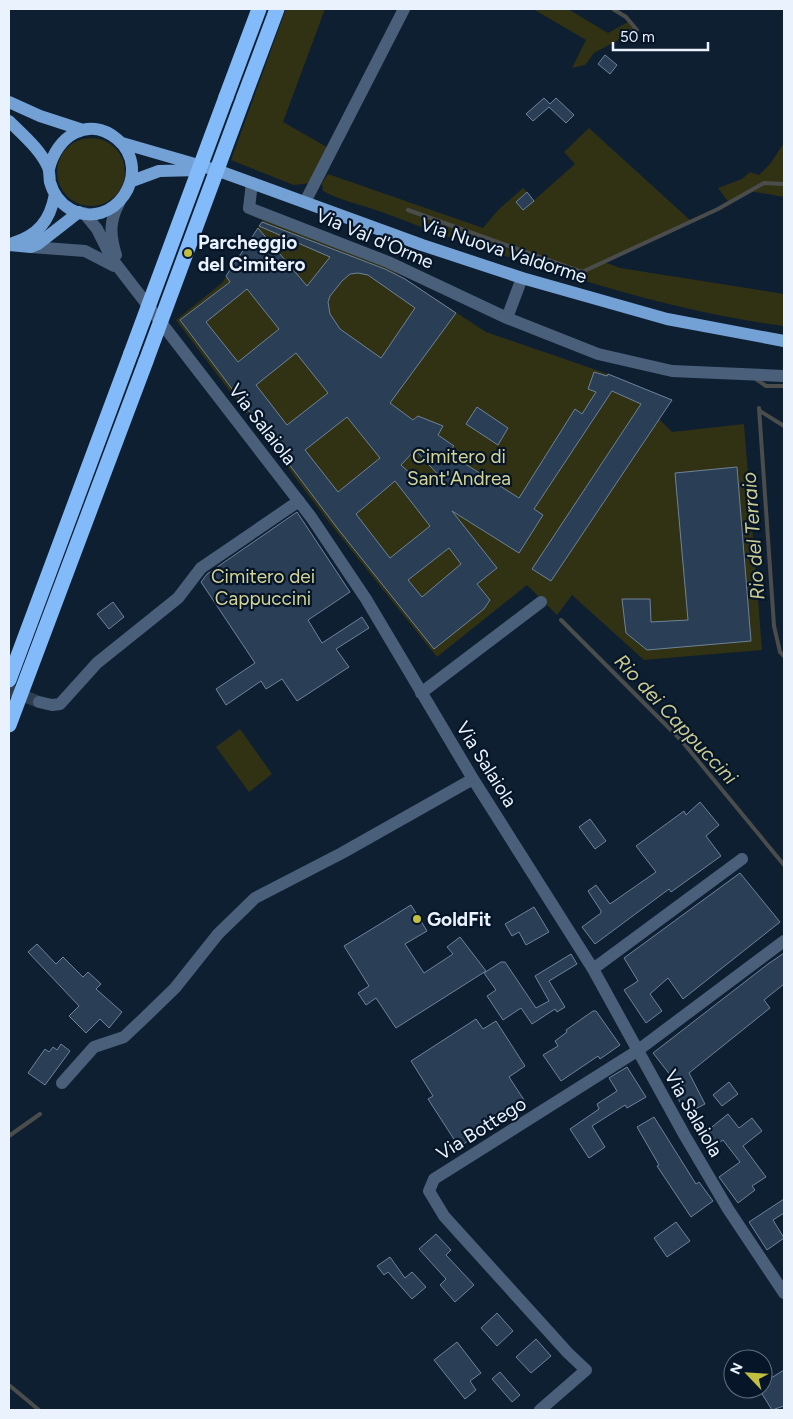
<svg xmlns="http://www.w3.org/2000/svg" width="793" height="1419" font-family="Figtree,sans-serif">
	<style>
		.green { fill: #313113 }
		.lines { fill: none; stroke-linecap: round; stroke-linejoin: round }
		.stream { stroke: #4b4d4c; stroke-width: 4 }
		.building { fill: #2a3e56; stroke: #6e829a; fill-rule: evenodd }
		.minor-tunnel { stroke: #303f50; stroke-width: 12; stroke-dasharray: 12 6; stroke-linecap: butt }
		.minor { stroke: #4a5f79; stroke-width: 12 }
		.major { stroke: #73a0d5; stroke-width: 12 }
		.highway { stroke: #83bafa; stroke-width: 15 }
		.highway-bridge { stroke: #83bafa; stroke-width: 15 }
		.poi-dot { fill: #c1be40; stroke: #061628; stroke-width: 2 }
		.labels { text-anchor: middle; stroke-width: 4.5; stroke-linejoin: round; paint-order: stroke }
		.street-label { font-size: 19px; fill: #e9f2fd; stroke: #061628 }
		.poi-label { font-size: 19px; font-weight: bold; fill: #e9f2fd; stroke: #061628; text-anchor: start }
		.park-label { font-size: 19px; fill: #d4d497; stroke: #061628 }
		.water-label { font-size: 20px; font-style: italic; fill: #cccc90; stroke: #061628 }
	</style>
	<rect width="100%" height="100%" fill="#0f1f32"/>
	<path class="green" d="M286 9H325L283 122 332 150 311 183 294 185 231 160Z
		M533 9H568L608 33 630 21 637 30 594 53 585 65 572 68 586 40Z
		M589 128 691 221 604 262 620 268 784 294V326C676 312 572 278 469 244 438 234 407 221 376 210 358 204 340 200 323 191L322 183 328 174 483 228 499 209 523 188 527 192 516 202 523 210 575 164 564 152Z
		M57 172a34 34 0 1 1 68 0a34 34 0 1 1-68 0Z
		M784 143V197L750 191 729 203 718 188 742 179 750 172 759 175 770 164Z
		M265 217 387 267 486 332 608 374 672 400 659 419 672 432 744 424 762 650 644 660 572 595 557 615 527 585 437 657 332 526 176 320 222 283Z
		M240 729 272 774 249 792 216 747Z"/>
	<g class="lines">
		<path class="stream" d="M613 9 626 17 637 30
			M408 210 582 272 718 209 764 183 784 184
			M756 379 766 386H784
			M759 408 774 626 780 652 784 656
			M760 411 784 426
			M561 620 681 740 784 865
			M9 1136 40 1114
			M9 1385 39 1410"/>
	</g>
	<path class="building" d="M605 55 617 65 610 74 598 64Z
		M544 98 550 104 556 98 574 115 566 123 549 107 533 121 526 114Z
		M527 192 534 201 523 210 516 202Z
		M262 222 385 269 405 279 456 313 390 403 413 420 418 416 443 426 438 435 454 446 448 453 519 498 575 409 582 414 596 392 588 389 594 372 607 376 608 374 672 400 551 581 532 569 641 404 612 391 534 509 543 515 519 553 452 511 497 568 477 584 490 600 484 609 434 649 338 529 180 320 230 282 226 276 258 228 307 286 330 257 259 226ZM358 273 368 275 415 308 381 358 340 329 330 314 328 302 330 296 342 281 350 274ZM247 289 279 329 238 362 206 322ZM296 353 328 393 287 425 256 385ZM347 417 380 458 338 492 305 450ZM415 450 445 482 412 475 401 465ZM395 481 430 526 390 558 356 514ZM449 548 461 564 422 597 408 580Z
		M477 407 508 428 498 445 466 424Z
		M737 467 751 641 647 650 626 633 622 599H650L651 622 688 620 675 473Z
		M297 512 350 592 308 620 322 643 362 617 369 628 336 649 349 667 297 701 282 679 266 689 261 681 226 705 216 689 255 663 201 582 207 574Z
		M113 602 124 617 109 629 97 614Z
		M700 802 719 825 706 836 721 856 671 892 669 889 595 944 582 927 601 913V911L588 891 596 885 610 904 656 872 636 846 684 811 686 815Z
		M590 819 606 841 595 849 579 827Z
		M740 873 780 922 683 999 668 978 650 994 662 1011 646 1023 624 990 638 981 624 958Z
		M411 905 427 931 405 944 424 973 453 954 447 947 460 937 486 971 396 1028 376 998 366 1005 358 993 369 986 344 946Z
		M534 907 549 932 526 945 519 932 512 936 505 924Z
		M37 944 56 964 63 957 83 977 88 972 101 984 96 989 122 1012 109 1028 100 1019 86 1033 69 1016 79 1006 28 952Z
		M784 953V984L764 1000 770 1008 689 1073 705 1104 686 1114 673 1088 678 1085 653 1053 768 964Z
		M571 954 577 964 549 981 565 1007 557 1012 555 1009 532 1024 521 1008 503 1020 487 996 496 990 484 973 501 962H505L536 1008 549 1001 535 976Z
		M593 1011H596L620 1045 600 1059 598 1056 561 1081 543 1055 558 1046 555 1041 567 1032 566 1030Z
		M476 1019 483 1029 496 1021 525 1066 509 1077 526 1103 459 1147 428 1099 433 1096 411 1061Z
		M61 1044 70 1051 45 1085 28 1073 45 1049 49 1052 53 1047 57 1050Z
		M627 1067 646 1097 627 1108 625 1105 592 1126 605 1147 589 1158 570 1129 599 1109 597 1104 617 1091 609 1078Z
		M729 1082 738 1094 722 1106 713 1095Z
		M728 1114 739 1128 752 1118 762 1131 743 1146 766 1177 752 1186 755 1190 738 1203 719 1177 740 1162 723 1140 712 1148 702 1135Z
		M654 1117 696 1184 699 1182 713 1201 691 1217 657 1166 659 1165 637 1127Z
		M784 1199V1213L773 1220 784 1238 767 1250 749 1222Z
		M676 1222 690 1241 667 1257 654 1238Z
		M436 1234 451 1250 446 1255 474 1285 455 1302 440 1285 446 1279 419 1249Z
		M390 1257 405 1278 412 1272 426 1287 412 1299 388 1272 384 1275 377 1266Z
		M497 1313 513 1331 497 1346 481 1328Z
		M536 1339 551 1356 531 1373 516 1357Z
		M457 1342 481 1373 470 1381 476 1390 465 1399 434 1360Z
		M784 1370V1406L772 1410 759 1389H763V1383Z
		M500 1372 520 1395 512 1402 492 1379Z"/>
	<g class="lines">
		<path class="minor-tunnel" d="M9 690 39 702"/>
		<path class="minor" d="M252 183 249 208 388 262 507 318 598 354 672 371 784 376
			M305 202 404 9
			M84 213 97 229 112 259 311 517 366 599 473 779 593 969 685 1136 728 1209 784 1293
			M31 247 85 251 114 266
			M116 255C110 236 109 221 119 203
			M507 318 522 278
			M421 693 541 602
			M39 702 52 705 60 704 97 663 178 598 201 568 299 501
			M593 969 742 859
			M62 1083 94 1047 124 1037 142 1020 175 988 218 934 255 898 342 853 473 779
			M540 1410 586 1370 568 1353 444 1216 429 1191 434 1179 637 1051 784 941"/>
		<path class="major" d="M9 102 40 116 83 130
			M9 121C23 135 40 149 48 167 50 172 49 177 50 182 53 193 60 203 70 209 114 233 155 171 117 139 88 115 56 137 49 169
			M122 143 219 171 422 245 522 278 667 319 784 341
			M132 181 159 171 200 170
			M13 243C38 235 50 221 55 194
			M9 245 31 247 38 244 79 212"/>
		<path class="highway" d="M226 97 259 9
			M244 97 277 9
			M9 680 131 353
			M9 725 146 361"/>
		<path class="highway-bridge" d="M131 353 226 97
			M146 361 244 97"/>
	</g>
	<g class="poi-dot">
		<circle cx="188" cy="253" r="5"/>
		<circle cx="417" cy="919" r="5"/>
	</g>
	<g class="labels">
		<g class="street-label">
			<text transform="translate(375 238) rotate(23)" y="7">Via Val d'Orme</text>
			<text transform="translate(504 250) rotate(18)" y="7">Via Nuova Valdorme</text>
			<text transform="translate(263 424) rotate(52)" y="7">Via Salaiola</text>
			<text transform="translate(487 764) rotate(58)" y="7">Via Salaiola</text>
			<text transform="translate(694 1113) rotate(60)" y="7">Via Salaiola</text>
			<text transform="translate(481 1128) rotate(-32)" y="7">Via Bottego</text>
		</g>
		<g class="poi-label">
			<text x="198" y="249">Parcheggio<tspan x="198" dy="22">del Cimitero</tspan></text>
			<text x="427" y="926">GoldFit</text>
		</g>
		<g class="park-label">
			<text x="459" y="463">Cimitero di<tspan x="459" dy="22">Sant'Andrea</tspan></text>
			<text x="263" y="583">Cimitero dei<tspan x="263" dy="22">Cappuccini</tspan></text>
		</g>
		<g class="water-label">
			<text transform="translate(753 536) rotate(-94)" y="7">Rio del Terraio</text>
			<text transform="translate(676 719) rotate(47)" y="7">Rio dei Cappuccini</text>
		</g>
	</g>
	<rect width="793" height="1419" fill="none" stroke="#e9f2fd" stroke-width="20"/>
	<g transform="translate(748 1374) rotate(295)"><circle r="24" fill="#061628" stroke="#616e7d"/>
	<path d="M0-4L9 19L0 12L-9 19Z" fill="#c1be40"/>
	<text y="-8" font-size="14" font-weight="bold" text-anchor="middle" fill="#e9f2fd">N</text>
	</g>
	<path d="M613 42v8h95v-8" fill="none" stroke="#e9f2fd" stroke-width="2.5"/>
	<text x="620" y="42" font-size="15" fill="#e9f2fd" stroke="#061628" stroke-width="4" paint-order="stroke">50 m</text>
</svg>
